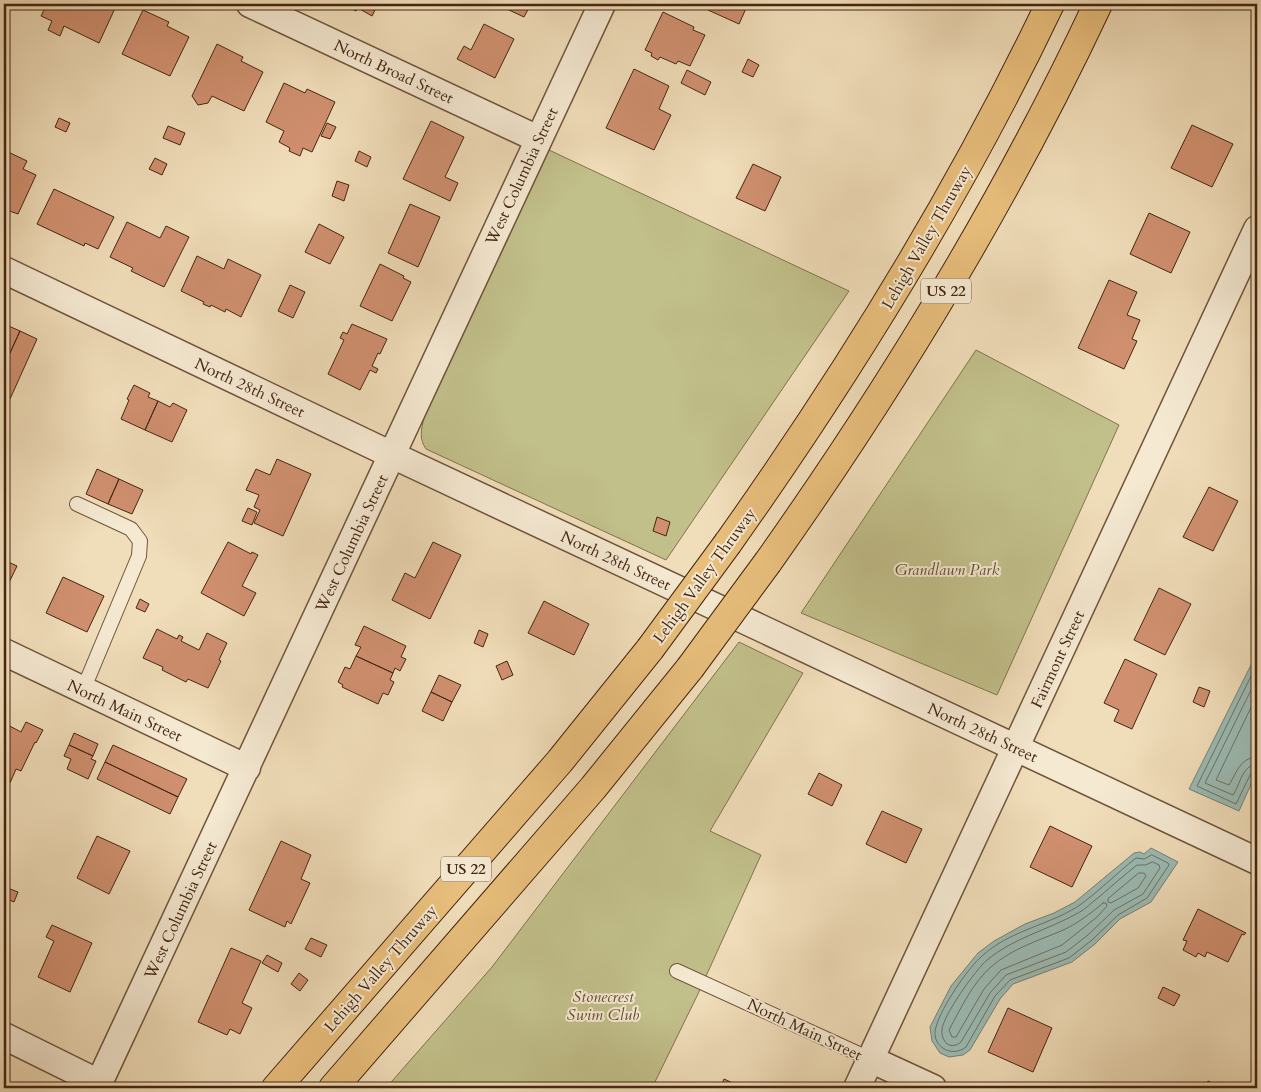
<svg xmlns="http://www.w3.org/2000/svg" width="1261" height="1092" font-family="Cardo,serif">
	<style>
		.green { fill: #c1bf8a; stroke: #83724e }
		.water { fill: #9bbbb4; stroke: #797f73 }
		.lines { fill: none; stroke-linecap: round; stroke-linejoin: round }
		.shore { stroke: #707062; stroke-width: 1 }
		.building { fill: #d09070; stroke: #452611 }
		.lane-casing { stroke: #70543b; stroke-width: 16 }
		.street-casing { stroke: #70543b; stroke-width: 29 }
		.highway-casing { stroke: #452611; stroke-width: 30 }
		.lane { stroke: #f5e9d2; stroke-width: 14 }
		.street { stroke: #f5e9d2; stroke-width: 26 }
		.highway { stroke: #e8be7c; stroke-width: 28 }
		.highway-bridge-casing { stroke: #452611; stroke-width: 30; stroke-linecap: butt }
		.highway-bridge { stroke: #e8be7c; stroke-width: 28 }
		.labels { text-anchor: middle; stroke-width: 4; stroke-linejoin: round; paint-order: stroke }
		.shield { fill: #f5e9d2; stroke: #7a604b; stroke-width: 1 }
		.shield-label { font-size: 15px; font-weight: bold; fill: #452611 }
		.street-label { font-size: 16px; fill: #452611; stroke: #f5e9d2 }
		.park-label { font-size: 16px; font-style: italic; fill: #644c2f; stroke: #f5e9d2 }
	</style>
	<rect width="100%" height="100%" fill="#f0ddb9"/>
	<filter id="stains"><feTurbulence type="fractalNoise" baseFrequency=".004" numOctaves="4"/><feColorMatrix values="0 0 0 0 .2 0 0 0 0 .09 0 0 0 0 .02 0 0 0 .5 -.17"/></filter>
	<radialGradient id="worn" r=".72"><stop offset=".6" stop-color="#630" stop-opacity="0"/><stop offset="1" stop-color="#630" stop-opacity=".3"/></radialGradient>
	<path class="green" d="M549 150 849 291 666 560 426 449C419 439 421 430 424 418Z
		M976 350 1119 425 997 695 801 613Z
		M739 642 803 673 710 831 761 855 697 996 652 1088H386L492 967Z"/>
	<path class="water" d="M1257 653V771L1239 811 1189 789Z
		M1151 848 1178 862 1151 902 1120 919 1095 944 1072 962 1013 984 1000 999 970 1050 963 1055 949 1057 940 1053 932 1041 930 1027 951 986 978 953 994 941 1025 924 1054 913 1075 902 1134 853 1140 852 1144 854Z"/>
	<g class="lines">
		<path class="shore" d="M1257 664 1197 786 1236 804 1251 773 1257 771
			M1257 678 1205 783 1233 795C1240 785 1242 765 1257 764
			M1257 695 1216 780 1229 785C1237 772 1240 758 1257 757
			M1152 855 1168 863 1169 865 1147 898 1118 915 1092 940 1069 958 1010 980 995 996 966 1047C951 1059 930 1045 936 1027 941 1008 967 969 982 956 1009 931 1046 926 1077 907 1096 894 1117 873 1136 858L1144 859Z
			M1153 862 1159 865 1160 868 1143 894 1114 910 1088 935 1066 952 1006 975 990 993 961 1042C958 1045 952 1047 947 1044 944 1041 941 1035 942 1030 942 1017 976 969 987 960 1013 938 1048 930 1078 913 1086 909 1092 902 1099 897 1112 886 1124 875 1137 865H1145Z
			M1139 873H1144L1146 876 1138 888 1111 903 1108 902V899Z
			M1103 903H1106L1107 906 1097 917 1062 945 1001 970 984 989 956 1037H952L949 1030C961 1008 973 982 992 966 1012 949 1037 941 1061 931 1077 924 1090 914 1103 903Z"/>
	</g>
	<path class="building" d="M47 4H117L99 43 64 26 60 36 48 30 52 21 41 16Z
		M349 4H378L372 16 358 8 356 11 350 8 352 5Z
		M496 4H531L524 17Z
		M703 4H748L739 24 708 10 709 7Z
		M143 10 169 22 167 26 189 37 170 76 122 54Z
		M663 12 694 27 693 30 705 35 690 66 678 61 676 64 660 57 658 60 651 56 652 53 645 50Z
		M484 24 514 39 495 78 457 59 464 46 471 50Z
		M217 44 243 57 241 61 263 72 244 111 212 96 208 103 198 105 192 96Z
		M748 59 759 65 753 77 742 72Z
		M634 69 669 86 659 109 671 115 654 150 606 128Z
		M687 70 711 82 705 95 681 83Z
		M284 83 305 93 307 89 335 102 312 152 303 148 300 156 289 151 290 148 279 142 284 131 266 122Z
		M59 118 70 123 66 132 55 127Z
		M431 121 464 137 445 177 458 183 450 201 403 179Z
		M327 123 336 127 330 139 321 136Z
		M1192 125 1233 144 1212 187 1171 168Z
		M168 126 185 133 180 145 163 138Z
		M4 150 27 161 23 169 36 175 18 214 4 209Z
		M359 151 371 157 367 167 355 161Z
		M155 158 167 164 162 175 149 169Z
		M753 164 781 177 765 211 736 198Z
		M337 181 349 185 344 201 332 196Z
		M54 189 114 217 98 249 85 243 84 246 37 224Z
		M410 204 440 217 418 267 388 253Z
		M1149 213 1190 232 1171 273 1130 254Z
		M127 222 160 238 166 226 189 237 164 287 131 271 133 268 110 257Z
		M319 224 344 237 330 264 305 252Z
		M197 256 224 269 228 259 261 275 241 317 226 309 225 312 211 305 210 307 203 304 204 302 181 291Z
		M380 264 404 276 403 278 411 282 392 321 360 306Z
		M1109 280 1137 292 1127 315 1140 320 1132 339 1137 341 1124 369 1078 348Z
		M290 285 305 292 293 318 278 311Z
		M4 324 20 331 4 366Z
		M352 324 387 339 380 354 378 353 372 366 378 369 376 373 370 370 360 390 328 374 344 340 340 338 343 332 347 334Z
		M20 331 37 339 10 399 4 396V366Z
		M134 385 150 393 148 397 158 401 145 430 121 419 129 400 127 399Z
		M158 401 170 407 173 403 187 410 172 442 145 430Z
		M277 459 311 474 283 536 254 523 260 510 254 507 259 495 246 490 256 469 270 475Z
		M97 469 119 479 108 504 86 494Z
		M119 479 143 490 132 514 108 504Z
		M1209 487 1238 501 1213 551 1183 537Z
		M248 508 257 512 252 525 242 521Z
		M657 517 670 522 666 536 653 531Z
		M228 542 251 554 252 552 258 555 242 586 256 593 244 616 201 593Z
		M433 542 461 555 430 619 392 600 405 573 415 578Z
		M4 560 17 566 4 593Z
		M63 577 104 596 87 632 46 613Z
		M1159 588 1191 604 1165 655 1134 640Z
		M140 599 149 604 145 612 136 608Z
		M544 601 589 624 574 655 528 633Z
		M364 626 406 646 401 657 406 659 400 671 395 668 393 673 356 656 361 647 355 645Z
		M157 629 177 639 179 635 183 637 181 641 199 650 207 633 227 643 219 660 221 661 208 688 188 679 186 682 162 670 163 667 143 658Z
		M479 630 488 634 483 647 474 643Z
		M356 656 393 673 390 680 394 682 388 695 383 693 378 704 342 687 343 685 338 682 345 667 350 669Z
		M1125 659 1157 674 1132 729 1114 721 1119 710 1104 703Z
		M507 661 513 675 502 680 496 666Z
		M439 675 461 685 452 702 431 692Z
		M1199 687 1210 691 1204 707 1193 702Z
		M431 692 452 702 443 721 422 711Z
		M4 712 8 714 4 723 21 732 26 722 43 730 36 743 35 742 21 771 16 769 10 783 4 780Z
		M74 733 98 744 93 756 69 745Z
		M69 745 93 756 91 759 96 761 88 779 67 769 71 759 64 756Z
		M113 745 187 779 178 797 105 762Z
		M105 762 178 797 170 814 97 779Z
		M819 773 842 785 832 806 808 794Z
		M882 811 922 829 906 863 866 844Z
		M1050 826 1092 846 1072 887 1030 867Z
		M97 836 130 851 109 894 77 878Z
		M281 841 311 855 301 879 310 883 291 924 287 921 285 927 249 910Z
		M5 887 18 892 14 902 4 898Z
		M1198 909 1246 933 1244 935 1242 934 1228 962 1207 952 1205 957 1198 953 1196 957 1183 950 1187 941 1183 940Z
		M52 925 92 943 70 992 38 977 54 941 46 937Z
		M311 938 327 945 321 957 305 949Z
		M231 948 261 961 242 1003 252 1008 240 1034 230 1029 227 1035 198 1022Z
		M267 955 282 963 278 972 262 963Z
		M299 973 308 980 300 991 291 984Z
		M1163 987 1180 995 1174 1006 1158 998Z
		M1008 1008 1052 1028 1033 1072 988 1052Z
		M724 1079 735 1084 733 1088H720Z
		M1208 1081 1223 1088H1204Z"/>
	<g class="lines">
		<defs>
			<path id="lane" d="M77 504 131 529 140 541 139 556 83 690
				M677 971 870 1059"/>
			<path id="street" d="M250 4 538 139
				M4 270 392 455 1257 861
				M4 652 247 768
				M4 1036 99 1083 602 4
				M870 1059 933 1088
				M857 1088 1257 229"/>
			<path id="highway" d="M728 543C850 371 959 195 1050 4
				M768 562C894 384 1005 202 1098 4
				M276 1088 560 761 650 649
				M333 1088 593 788 690 668"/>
		</defs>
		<use href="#lane" class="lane-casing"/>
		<use href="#street" class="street-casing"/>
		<use href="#highway" class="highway-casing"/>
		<use href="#lane" class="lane"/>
		<use href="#street" class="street"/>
		<use href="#highway" class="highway"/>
		<defs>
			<path id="highway-bridge" d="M650 649 728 543
				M690 668 768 562"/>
		</defs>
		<use href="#highway-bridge" class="highway-bridge-casing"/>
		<use href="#highway-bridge" class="highway-bridge"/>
	</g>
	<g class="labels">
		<g class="shield">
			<rect x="921" y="278.5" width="50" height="25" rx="4"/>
			<rect x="441" y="856.5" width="50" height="25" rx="4"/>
		</g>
		<g class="shield-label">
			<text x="946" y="296">US 22</text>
			<text x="466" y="874">US 22</text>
		</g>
		<g class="street-label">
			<text transform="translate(394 71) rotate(25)" y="6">North Broad Street</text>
			<text transform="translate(521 176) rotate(-65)" y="6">West Columbia Street</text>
			<text transform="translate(926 237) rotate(-60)" y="6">Lehigh Valley Thruway</text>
			<text transform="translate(250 387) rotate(25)" y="6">North 28th Street</text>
			<text transform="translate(351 543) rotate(-65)" y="6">West Columbia Street</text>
			<text transform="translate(616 560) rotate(25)" y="6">North 28th Street</text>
			<text transform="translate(704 575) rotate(-54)" y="6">Lehigh Valley Thruway</text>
			<text transform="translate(1057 659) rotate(-65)" y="6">Fairmont Street</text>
			<text transform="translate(125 710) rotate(25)" y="6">North Main Street</text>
			<text transform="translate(983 732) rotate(25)" y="6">North 28th Street</text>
			<text transform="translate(180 910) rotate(-65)" y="6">West Columbia Street</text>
			<text transform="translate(380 968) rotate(-49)" y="6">Lehigh Valley Thruway</text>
			<text transform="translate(805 1029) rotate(25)" y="6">North Main Street</text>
		</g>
		<g class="park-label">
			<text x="947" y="575">Grandlawn Park</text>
			<text x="603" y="1002">Stonecrest<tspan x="603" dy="18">Swim Club</tspan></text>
		</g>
	</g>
	<rect width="1261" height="1092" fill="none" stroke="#f0ddb9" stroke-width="20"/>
	<rect x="5" y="5" width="1251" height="1082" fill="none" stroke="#452611" stroke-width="2.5"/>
	<rect x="10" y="10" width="1241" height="1072" fill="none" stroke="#452611"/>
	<rect width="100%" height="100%" filter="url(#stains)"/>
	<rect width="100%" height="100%" fill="url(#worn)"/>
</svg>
